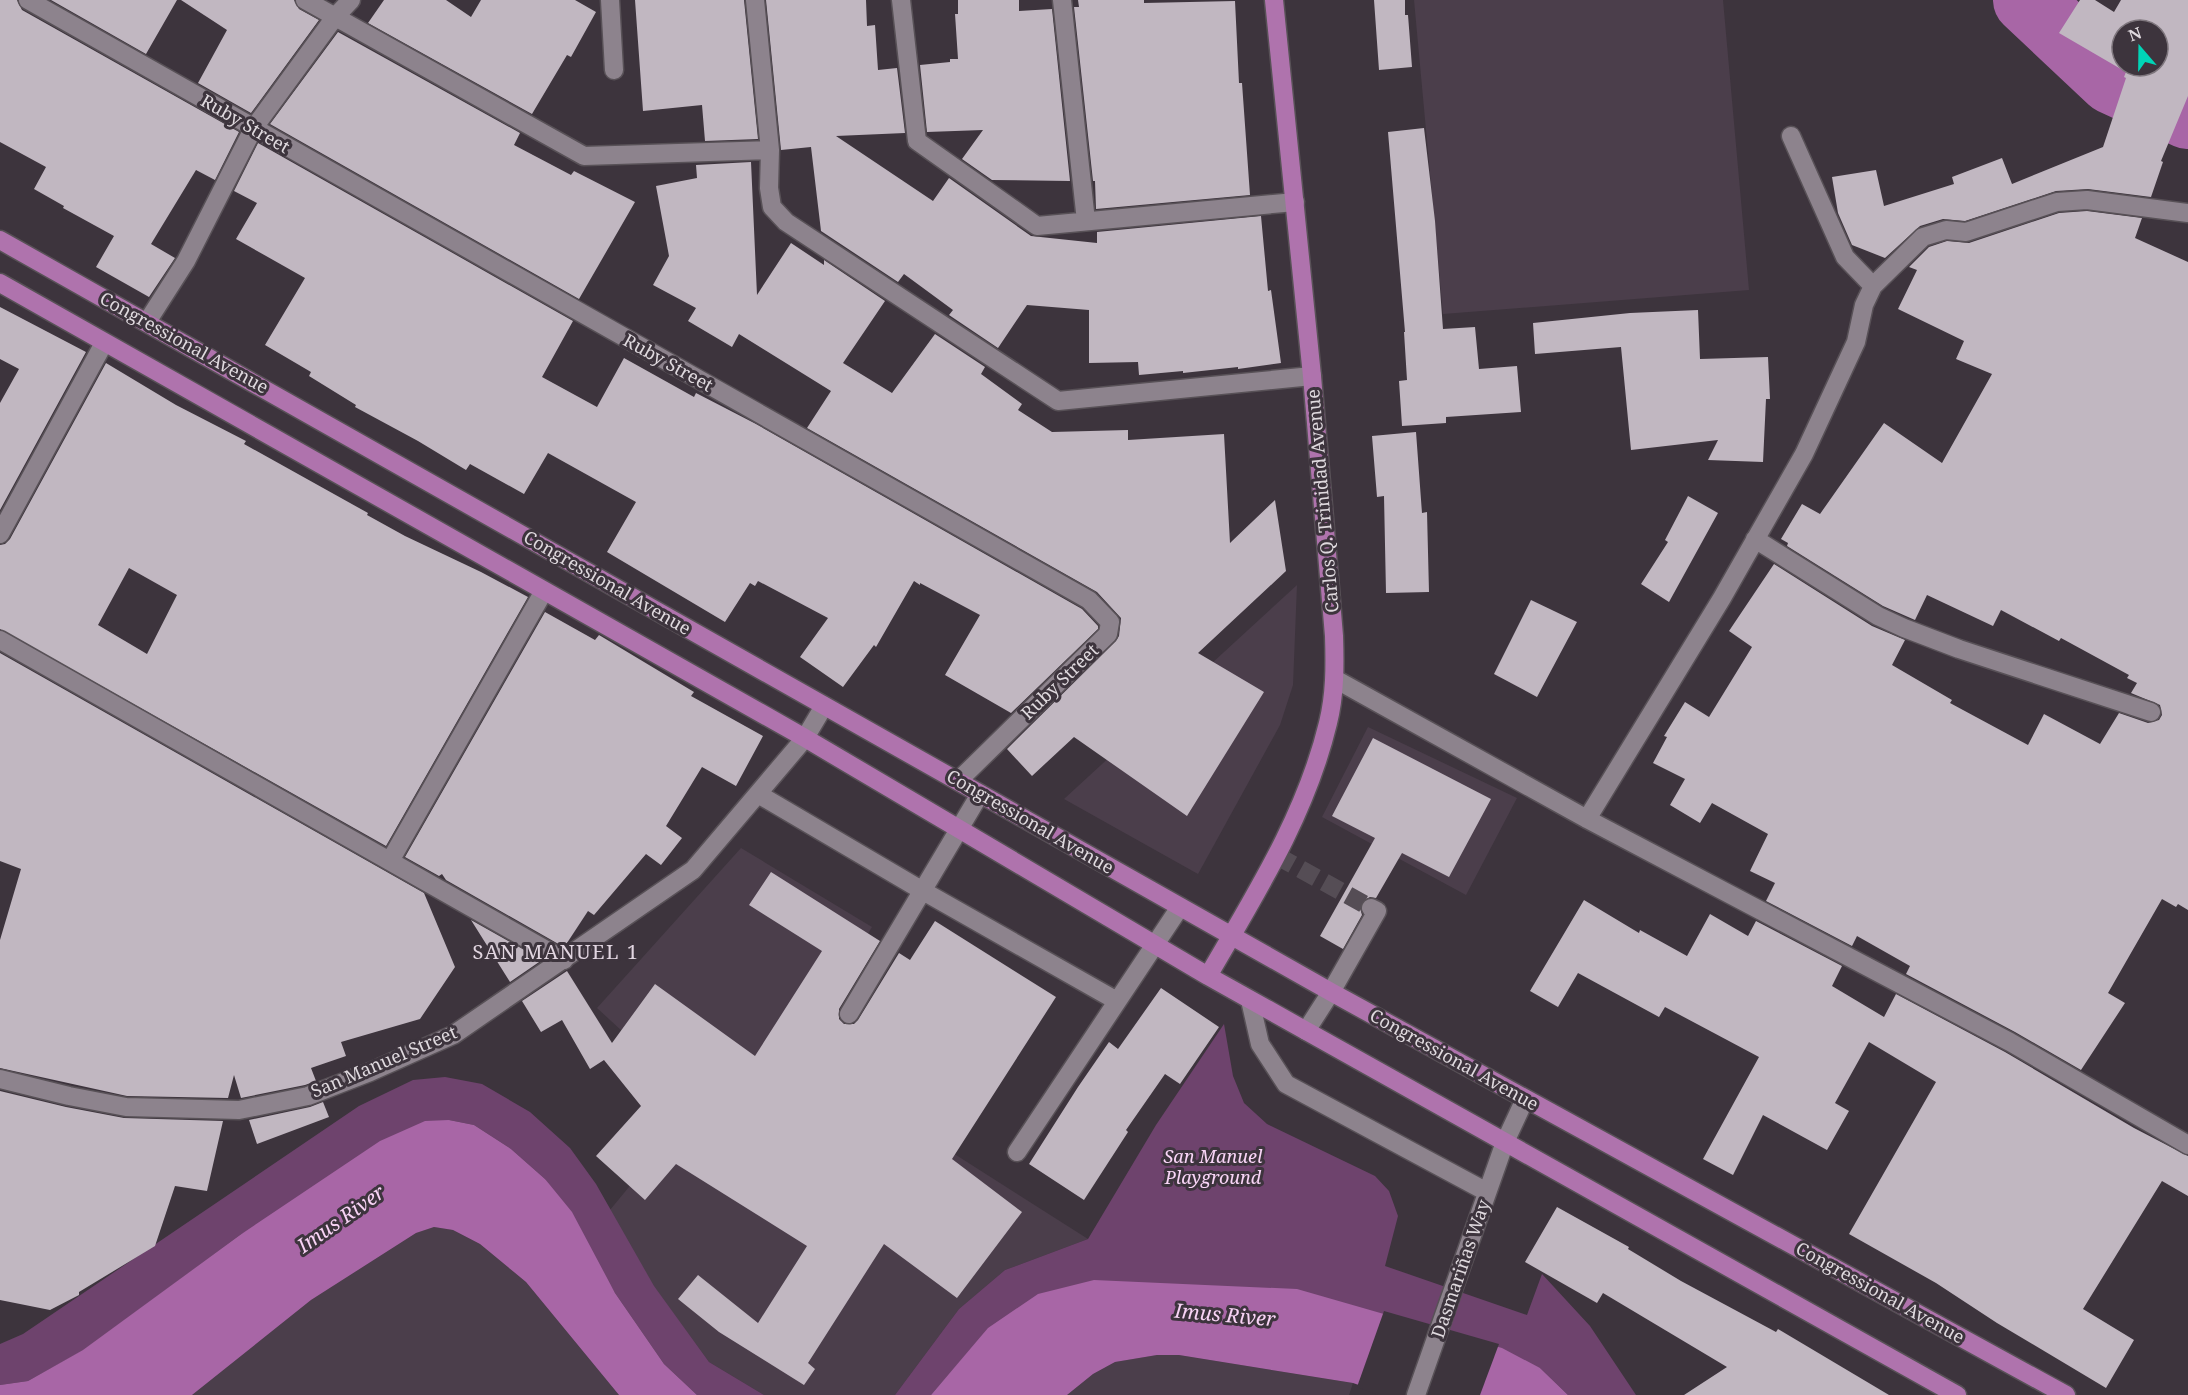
<svg xmlns="http://www.w3.org/2000/svg" width="2188" height="1395" font-family="'Noto Serif',serif">
	<style>
		.built { fill: #4b3e4b }
		.green { fill: #6e436d }
		.water { fill: #a866a6 }
		.pier { fill: #3d343d }
		.lines { fill: none; stroke-linecap: round; stroke-linejoin: round }
		.river { stroke: #a866a6; stroke-width: 68 }
		.building { fill: #c1b7c1; fill-rule: evenodd }
		.minor-tunnel { stroke: #554d55; stroke-width: 18; stroke-dasharray: 18 9; stroke-linecap: butt }
		.minor-casing { stroke: #585157; stroke-width: 21 }
		.major-casing { stroke: #585157; stroke-width: 21 }
		.minor { stroke: #8d838d; stroke-width: 18 }
		.major { stroke: #af73ad; stroke-width: 18 }
		.labels { text-anchor: middle; stroke-width: 6; stroke-linejoin: round; paint-order: stroke }
		.street-label { font-size: 18px; fill: #dfd9de; stroke: #3d343d }
		.park-label { font-size: 18px; font-style: italic; fill: #f9d5f7; stroke: #3d343d }
		.neighbourhood-label { font-size: 20px; letter-spacing: 1.5px; fill: #e2d6e1; stroke: #3d343d }
		.water-label { font-size: 20px; font-style: italic; fill: #f9d4f6; stroke: #3d343d }
	</style>
	<rect width="100%" height="100%" fill="#3d343d"/>
	<path class="built" d="M1414 0H1723L1749 290 1443 314Z
		M1297 585 1293 685 1280 725 1198 874 1064 799Z
		M1368 727 1517 798 1466 895 1322 817Z
		M741 848 872 927 796 1053 1088 1239 1005 1270 959 1309 895 1395H764L709 1362 654 1287 610 1210 699 1102 597 1008Z
		M434 1227 453 1230 480 1244 526 1282 619 1395H192L311 1300 416 1233Z
		M1157 1355H1179L1353 1383 1349 1395H1067L1093 1374 1115 1362Z"/>
	<path class="green" d="M1224 1024 1233 1076 1244 1103 1267 1124 1375 1176 1389 1191 1398 1216 1385 1266 1527 1315 1542 1274 1590 1326 1636 1395H1568L1540 1368 989 1328 931 1395H895L959 1309 1005 1270 1088 1239 1156 1125Z
		M445 1077 482 1084 530 1112 570 1148 596 1184 654 1286 709 1362 764 1395H697L664 1364 615 1293 545 1179 511 1149 474 1125 449 1120 240 1235 84 1350 28 1381 0 1385V1344L23 1334 359 1106 413 1080Z"/>
	<path class="water" d="M449 1120 474 1125 511 1149 545 1179 572 1212 615 1293 664 1364 697 1395H619L526 1282 480 1244 453 1230 434 1227 416 1233 311 1300 192 1395H0V1385L28 1381 83 1350 240 1235 380 1141 425 1121Z
		M1094 1280 1297 1289 1502 1348 1540 1368 1568 1395H1387L1353 1383 1179 1355H1157L1115 1362 1093 1374 1067 1395H931L988 1328 1038 1294Z"/>
	<path class="pier" d="M1384 1311 1499 1344 1480 1395H1378L1357 1387Z"/>
	<g class="lines">
		<path class="river" d="M2027 0 2112 80 2188 115"/>
	</g>
	<path class="building" d="M0 0H17L22 10 239 132 215 180 196 170 151 244 175 258 149 297 96 267 114 236 63 208 64 206 34 189 46 167 0 142Z
		M51 0H177L146 54Z
		M181 0H294L299 9 319 20 251 113 198 83 227 30Z
		M384 0H446L471 17 481 0H575L596 12 571 57 567 55 532 114 368 23Z
		M635 0H744L758 139 705 141 702 105 643 111Z
		M766 0H866L867 26 875 25 878 70 897 68 905 133 836 136 933 201 949 178 1031 236 1097 243V232L1261 216 1268 291 1271 290 1281 363 1238 369V367L1183 373V371L1139 375 1138 362 1089 363V310L1027 305 998 348 949 315 953 310 904 274 898 282 821 231 811 147 781 150Z
		M958 0H1019V11L1052 9 1070 181 992 180 962 159 983 130 927 132 920 65 950 62V59H958L955 14H958Z
		M1078 0H1144V3L1235 1 1239 83H1242L1250 195 1096 209 1095 181H1093L1074 7H1079Z
		M1374 0H1405V15H1408L1412 67 1379 70Z
		M2080 0H2095L2114 12 2121 0H2188V96L2161 161 2163 162 2151 197 2088 189 2056 191 1965 221 1943 219 1920 226 1885 258 1852 245 1838 213 1832 177 1876 170 1884 206 1954 184 1952 177 2002 158 2012 184 2103 147 2126 78 2124 77 2126 72 2059 33ZM2122 30H2158V66H2122Z
		M338 32 520 133 514 145 571 175 574 171 635 202 579 299 270 124Z
		M1424 128 1435 221 1443 329 1475 327 1479 369 1517 366 1521 412 1446 417V423L1402 426 1399 381 1407 380 1404 332H1405L1388 132Z
		M258 143 573 321 542 377 597 407 624 358 694 397 696 393 756 424 1082 609 1098 626V629L1011 713 945 675 980 615 920 583V585L914 581 876 647 874 645 843 687 800 657 828 618 758 581 755 586 750 583 725 622 607 552 636 502 548 453 524 494 470 464 466 470 418 441 355 407 356 405 309 376 311 372 265 345 305 278 236 239 257 203 234 191Z
		M751 162 757 295 791 243 824 265V260L885 301 843 363 892 393 935 334 985 367 981 374 1022 404 1018 410 1052 432 1128 430V440L1224 434 1230 543 1275 500 1286 571 1198 653 1264 692 1187 816 1074 737 1032 776 1007 749 1116 641 1119 636 1121 618 1097 592 807 428 831 391 739 334 732 347 688 321 696 308 653 285 669 256 656 186 697 178 696 165Z
		M2087 211 2142 218 2135 238 2188 262V910L2178 904 2176 907 2162 899 2108 993 2125 1003 2081 1070 2015 1032 1906 974 1910 966 1857 936 1852 946 1766 901 1775 883 1750 871 1768 834 1712 803 1700 823 1670 805 1685 779 1653 763 1667 737 1664 736 1685 702 1709 717 1752 647 1729 631 1774 564 1872 626 1905 640 1892 665 1952 700 1950 703 2028 745 2044 714 2100 744 2119 713 2148 723 2159 720 2162 715 2160 705 2131 693 2137 683 2127 678 2129 675 2061 638 2059 641 2001 610 1993 626 1927 595 1915 620 1883 606 1787 546 1788 543 1781 539 1802 504 1820 514 1884 423 1942 463 1992 374 1956 359 1964 341 1898 309 1917 270 1909 267 1929 247 1947 241 1969 243 2059 213Z
		M0 307 86 352 0 510V403L19 369 0 359Z
		M1698 310 1700 359 1768 357 1770 399H1766L1763 462 1708 460 1718 440 1631 450 1621 347 1535 354 1533 323 1630 313Z
		M106 363 176 405 246 441 244 444 368 513 367 515 405 536 481 572 528 597 386 846 0 629V545L5 544 10 539ZM129 568 177 595 147 654 98 625Z
		M1416 432 1422 513 1427 512 1429 592 1386 593 1384 496 1377 497 1372 436Z
		M1688 496 1718 513 1669 602 1641 584 1668 542 1665 540Z
		M1531 600 1577 622 1537 697 1494 674Z
		M545 612 595 640 599 635 694 692 691 696 763 736 736 786 702 767 666 826 682 838 661 865 646 854 594 915 588 911 567 943 562 946 446 880 442 874 439 876 405 857Z
		M0 653 424 893 455 967 420 1019 341 1042 346 1056 311 1068 316 1081 305 1085 241 1098 234 1075 228 1098 127 1096 0 1068V940L21 869 0 861Z
		M1373 738 1491 799 1449 877 1402 853 1376 898 1370 897 1361 902 1360 908 1362 915 1343 949 1320 936 1375 838 1332 816Z
		M771 872 880 941 839 1009V1019L844 1024H854L858 1020 899 953 910 960 935 921 1056 997 952 1159 1022 1212 957 1298 884 1244 808 1363 815 1369 804 1385 719 1332 678 1299 698 1275 758 1323 807 1246 676 1164 645 1200 596 1156 641 1106 604 1060 590 1069 562 1020 541 1032 522 1001 567 971 612 1043 655 984 755 1056 822 951 749 905Z
		M1584 900 1639 933 1640 930 1687 956 1710 914 1748 936 1756 921 1842 966 1832 986 1884 1017 1896 994 2005 1052 2134 1128 2188 1156V1196L2162 1181 2083 1309 2134 1340 2106 1388 1997 1323 1936 1283 1849 1234 1936 1082 1869 1042 1835 1103 1849 1111 1827 1150 1763 1115 1733 1175 1703 1159 1759 1057 1665 1007 1659 1017 1578 973 1558 1007 1530 991Z
		M471 920 542 960 510 982Z
		M1161 988 1219 1027 1180 1084 1165 1074 1126 1130 1128 1132 1084 1200 1029 1164 1078 1087 1109 1042 1118 1049Z
		M0 1091 66 1107 124 1118 223 1121 207 1191 175 1186 155 1246 79 1292V1295L50 1310 0 1300Z
		M323 1102 329 1117 257 1144 249 1120 310 1107Z
		M1557 1207 1629 1247 1628 1249 1681 1281 1776 1332 1778 1329 1889 1395H1684L1727 1367 1603 1293 1597 1303 1525 1262Z"/>
	<g class="lines">
		<path class="minor-tunnel" d="M1277 856 1371 908"/>
		<defs>
			<path id="minor" d="M28 0 1089 600 1110 622 1108 634 958 781
				M305 0 584 156 770 150
				M610 0 614 70
				M755 0 770 150 769 188 772 207 786 222 1058 401 1312 376
				M901 0 917 141 1037 226 1295 202
				M1062 0 1086 221
				M1873 286 1923 237 1946 230 1966 232 2057 202 2087 200 2188 213
				M147 322 186 261 253 129 335 17 351 0
				M0 534 104 343
				M1755 539 1878 616 1904 628 1959 649 2151 712
				M0 640 564 960
				M1335 679 1587 819 2010 1042 2188 1145
				M758 794 923 891 1117 1001
				M1587 819 1722 598 1804 454 1856 342 1864 305 1873 286 1845 257 1791 136
				M390 861 544 591
				M1250 1000 1260 1044 1286 1084 1487 1192
				M849 1014 980 794
				M1306 1031 1331 992 1377 911 1371 908
				M0 1079 69 1096 126 1107 239 1110 308 1096 370 1072 453 1035 693 870 805 738 824 706
				M1017 1152 1180 907
				M1416 1395 1505 1142 1525 1099"/>
			<path id="major" d="M0 240 1331 992 2066 1395
				M0 283 805 738 1208 976 1957 1395
				M1208 976C1255 895 1306 815 1328 723 1335 695 1335 666 1334 636L1312 376 1274 0"/>
		</defs>
		<use href="#minor" class="minor-casing"/>
		<use href="#major" class="major-casing"/>
		<use href="#minor" class="minor"/>
		<use href="#major" class="major"/>
	</g>
	<g class="labels">
		<g class="street-label">
			<text transform="translate(245 124) rotate(30)" y="6">Ruby Street</text>
			<text transform="translate(184 343) rotate(29)" y="6">Congressional Avenue</text>
			<text transform="translate(668 363) rotate(29)" y="6">Ruby Street</text>
			<text transform="translate(1323 501) rotate(-95)" y="6">Carlos Q. Trinidad Avenue</text>
			<text transform="translate(607 583) rotate(30)" y="6">Congressional Avenue</text>
			<text transform="translate(1060 682) rotate(-44)" y="6">Ruby Street</text>
			<text transform="translate(1030 822) rotate(30)" y="6">Congressional Avenue</text>
			<text transform="translate(1454 1060) rotate(29)" y="6">Congressional Avenue</text>
			<text transform="translate(384 1062) rotate(-23)" y="6">San Manuel Street</text>
			<text transform="translate(1461 1269) rotate(-71)" y="6">Dasmariñas Way</text>
			<text transform="translate(1880 1293) rotate(29)" y="6">Congressional Avenue</text>
		</g>
		<g class="park-label">
			<text x="1213" y="1163">San Manuel<tspan x="1213" dy="21">Playground</tspan></text>
		</g>
		<g class="neighbourhood-label">
			<text x="556" y="959">SAN MANUEL 1</text>
		</g>
		<g class="water-label">
			<text transform="translate(341 1219) rotate(-35)" y="7">Imus River</text>
			<text transform="translate(1225 1315) rotate(5)" y="7">Imus River</text>
		</g>
	</g>
	<g transform="translate(2140 48) rotate(340)"><circle r="28" fill="#3d343d" stroke="#7e767d" stroke-width="1.5"/>
	<path d="M0-4.5L10 22L0 15L-10 22Z" fill="#00d5b7"/>
	<text y="-9" font-size="16" font-weight="bold" text-anchor="middle" fill="#dfd9de">N</text>
	</g>
</svg>
